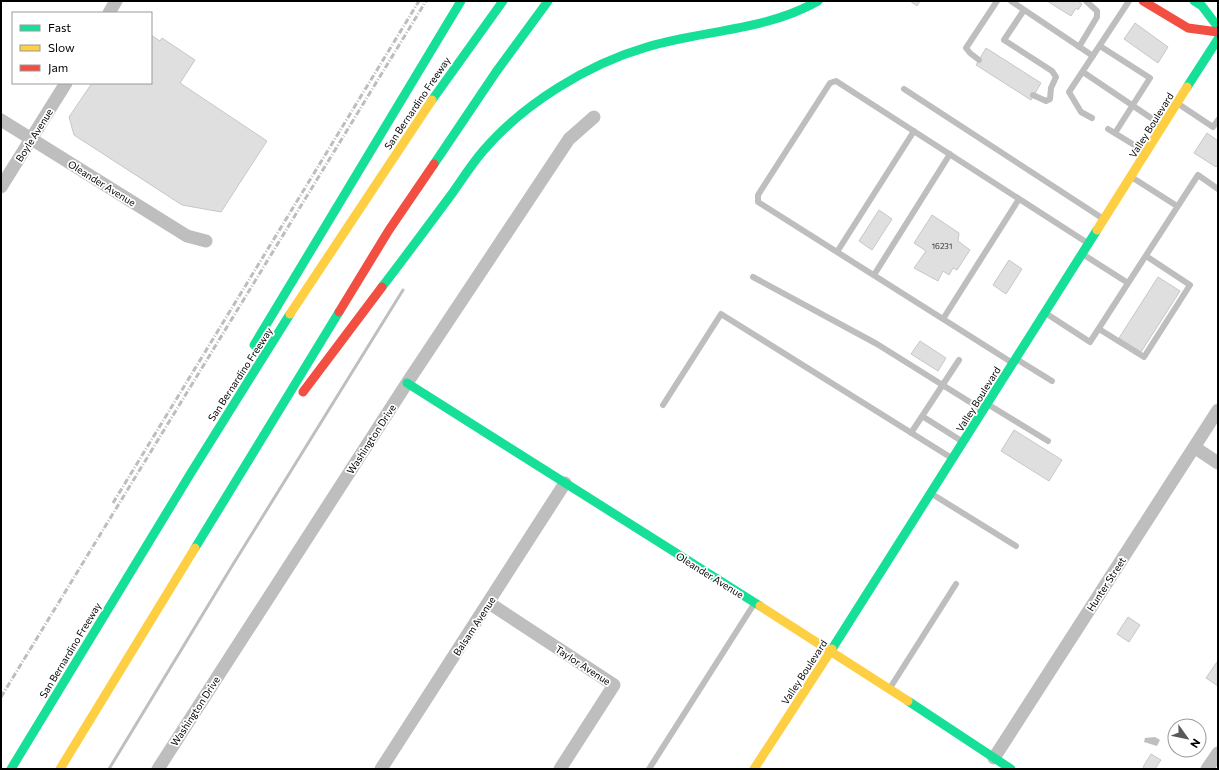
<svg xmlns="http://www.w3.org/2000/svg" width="1219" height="770" font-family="Commissioner,sans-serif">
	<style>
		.water { fill: #bfbfbf }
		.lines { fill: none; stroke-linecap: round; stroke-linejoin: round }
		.stream { stroke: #bfbfbf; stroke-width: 3 }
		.building { fill: #dfdfdf; stroke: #c7c7c7 }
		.lane { stroke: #bebebe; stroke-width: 6 }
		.street { stroke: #bebebe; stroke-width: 13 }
		.fast { stroke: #16e098; stroke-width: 9 }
		.slow { stroke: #ffcf43; stroke-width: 9 }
		.jam { stroke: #f24e42; stroke-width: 9 }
		.rail { stroke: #bebebe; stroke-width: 3; stroke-dasharray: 6 2 1 2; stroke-linecap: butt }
		.labels { text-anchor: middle; stroke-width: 3.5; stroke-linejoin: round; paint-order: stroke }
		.number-label { font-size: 8px; fill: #383838 }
		.street-label { font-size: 10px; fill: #000; stroke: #fff }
	</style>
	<rect width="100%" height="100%" fill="#fff"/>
	<path class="water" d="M1155 737 1160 740 1157 746 1144 742 1145 738Z"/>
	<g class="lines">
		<path class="stream" d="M109 769 232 566 403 290"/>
	</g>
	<path class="building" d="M910 1H920L917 6Z
		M1047 1H1078L1082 4 1078 10 1076 8 1071 16Z
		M1135 23 1168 47 1158 63 1124 39Z
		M151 35 160 41 162 38 195 60 180 83 267 141 221 212 182 205 74 135 69 117 92 83H151Z
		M986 48 1041 83 1031 100 976 65Z
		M1207 133 1218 141V165L1216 167 1194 153Z
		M879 210 892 219 872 250 859 241Z
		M932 215 959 233 958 241 970 250 957 270 953 268 949 275 943 271 938 281 914 268 926 251 914 243Z
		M1009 260 1022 269 1006 294 993 285Z
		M1158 277 1180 291 1141 352 1119 338Z
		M920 341 946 358 938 371 911 354Z
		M1014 430 1062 460 1049 481 1001 451Z
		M1128 617 1140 625 1129 642 1117 634Z
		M1217 662 1218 663V686L1206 678Z
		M1151 754 1161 760 1155 769H1146L1143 767Z"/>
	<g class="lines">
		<path class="lane" d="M1011 1 1093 56
			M1024 10 1004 40 1052 71 1056 77 1051 88 1050 99 1046 101 1033 95
			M1100 46 1150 78 1115 133
			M1079 47 1097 17V11L1086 1
			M979 60 970 53 966 48 997 1
			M1083 72 1160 124
			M904 89 1102 218
			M1180 105 1213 127 1218 120
			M1092 118 1081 112 1069 92 1129 1
			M1108 129 1144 151
			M1133 178 1177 206
			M837 252 914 131
			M1084 255 1128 283
			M874 275 950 154
			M753 277 877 344 981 409
			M1047 314 1090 342 1198 175 1218 189
			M943 319 1019 199
			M1099 329 1144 357 1190 285 1146 256
			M1018 360 1052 381
			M1011 362 758 202V195L830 83 836 81 1086 242
			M663 405 721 314 950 457
			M989 405 1048 441
			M922 416 960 440
			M911 433 959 360
			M932 494 1016 546
			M890 688 956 584
			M649 769 754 604"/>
		<path class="street" d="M109 13 116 1
			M1 120 187 236 206 241
			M1 187 66 83
			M1194 447 1218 463
			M489 603 614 685 560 769
			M994 758 1218 410
			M158 769 407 383 569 139 594 117
			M381 769 565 483
			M1207 769 1218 753"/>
		<path class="fast" d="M1194 1 1202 6 1218 27
			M1187 87 1218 39
			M432 100 503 1
			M434 164 496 72 548 1
			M382 287C405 257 428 226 451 195 461 181 471 165 483 151 523 104 588 64 647 47 704 30 765 31 818 1
			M254 345 461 1
			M407 383 760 606
			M195 548 339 312
			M832 649 1097 230
			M908 701 1011 769
			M11 769 189 476 290 314"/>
		<path class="slow" d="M1097 230 1187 87
			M290 314 432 100
			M760 606 908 701
			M60 769 195 548
			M754 769 832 649"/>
		<path class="jam" d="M1143 1 1188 28 1218 32
			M339 312 389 230 434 164
			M303 392 382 287"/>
		<path class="rail" d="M113 503 419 1
			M1 697 426 1"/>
	</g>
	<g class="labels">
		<g class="number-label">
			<text x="942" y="249">16231</text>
		</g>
		<g class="street-label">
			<text transform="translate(417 103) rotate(-56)" y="4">San Bernardino Freeway</text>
			<text transform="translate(1151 125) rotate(-58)" y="4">Valley Boulevard</text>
			<text transform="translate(34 135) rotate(-58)" y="4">Boyle Avenue</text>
			<text transform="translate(102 183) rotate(32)" y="4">Oleander Avenue</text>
			<text transform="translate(240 374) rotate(-57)" y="4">San Bernardino Freeway</text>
			<text transform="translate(978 399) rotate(-58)" y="4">Valley Boulevard</text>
			<text transform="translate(371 439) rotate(-57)" y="4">Washington Drive</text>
			<text transform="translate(710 575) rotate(32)" y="4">Oleander Avenue</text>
			<text transform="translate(1106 584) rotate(-57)" y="4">Hunter Street</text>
			<text transform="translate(474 626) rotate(-57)" y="4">Balsam Avenue</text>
			<text transform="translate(70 650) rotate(-59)" y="4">San Bernardino Freeway</text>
			<text transform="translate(583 665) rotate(33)" y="4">Taylor Avenue</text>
			<text transform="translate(804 672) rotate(-57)" y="4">Valley Boulevard</text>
			<text transform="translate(195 711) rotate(-57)" y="4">Washington Drive</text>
		</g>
	</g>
	<rect width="1219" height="770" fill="none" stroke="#000000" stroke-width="4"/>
	<rect x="12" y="12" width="140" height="72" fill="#ffffff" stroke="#999999"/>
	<rect x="20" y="25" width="20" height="6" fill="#16e098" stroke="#999999"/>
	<text x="48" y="32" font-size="12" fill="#000000">Fast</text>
	<rect x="20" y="45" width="20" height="6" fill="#ffcf43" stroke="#999999"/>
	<text x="48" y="52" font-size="12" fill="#000000">Slow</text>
	<rect x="20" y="65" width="20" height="6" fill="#f24e42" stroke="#999999"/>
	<text x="48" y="72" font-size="12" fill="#000000">Jam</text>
	<g transform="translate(1187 738) rotate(123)"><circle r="19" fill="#ffffff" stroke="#999999"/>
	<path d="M0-3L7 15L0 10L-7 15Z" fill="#595959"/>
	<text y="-6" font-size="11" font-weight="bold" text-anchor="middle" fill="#000000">N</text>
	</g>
</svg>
